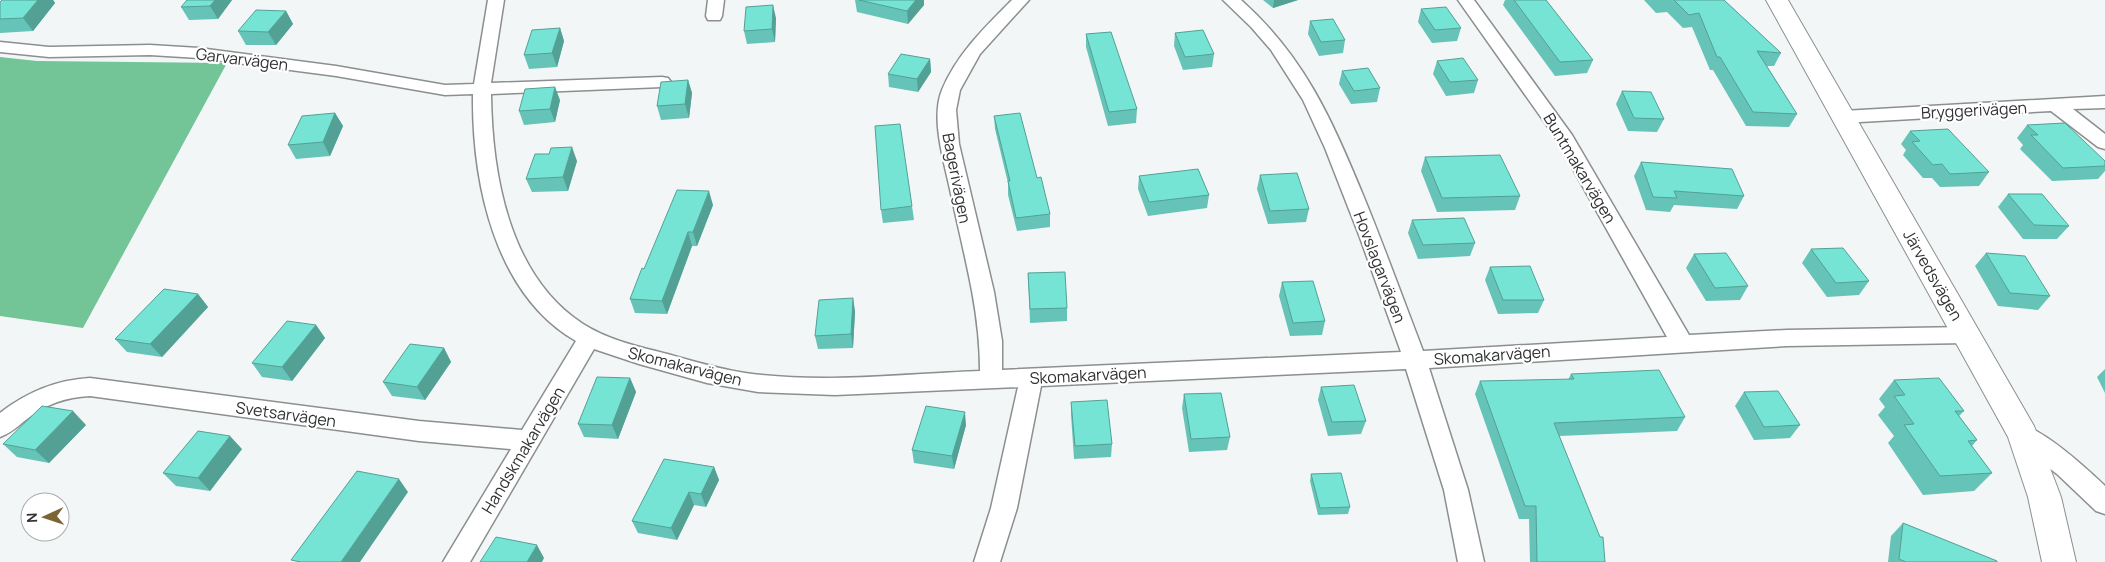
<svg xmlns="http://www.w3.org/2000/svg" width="2105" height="562" font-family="Manrope,sans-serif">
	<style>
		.forest { fill: #73c497 }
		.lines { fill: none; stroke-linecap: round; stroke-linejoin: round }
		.minor-casing { stroke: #8b8f90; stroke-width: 3 }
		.tertiary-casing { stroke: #8b8f90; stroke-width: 2 }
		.minor { fill: #fff; fill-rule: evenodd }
		.tertiary { fill: #fff; fill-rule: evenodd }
		.wall { fill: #65c4b7 }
		.shaded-wall { fill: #53a095 }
		.building { fill: #76e4d5; stroke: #53a095 }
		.labels { text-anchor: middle; stroke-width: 4.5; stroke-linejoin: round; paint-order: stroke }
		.street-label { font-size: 16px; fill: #303132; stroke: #fff }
	</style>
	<rect width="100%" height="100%" fill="#f2f6f7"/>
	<path class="forest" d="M0 57 37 61 227 63 83 328 0 316Z"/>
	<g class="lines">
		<defs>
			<path id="minor" d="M488 0H504L491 83 662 77 668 78 671 82 668 86 662 87 491 94C492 175 509 276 583 324 610 341 641 347 671 355 696 362 720 369 745 373 822 384 902 374 980 371 980 344 977 318 972 291 966 259 958 227 951 194 945 164 930 119 942 90 957 54 985 27 1012 0H1029L980 54 960 90 956 110 959 144 994 292 1002 341V370L1401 352 1359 235 1325 148 1303 100 1271 50 1251 27 1223 0H1241C1304 56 1331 118 1363 195 1384 246 1403 299 1423 351L1667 337 1555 137 1458 0H1474L1572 135 1689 335 1787 330 1967 327 1975 329 1978 335 1975 341 1967 343 1787 346 1429 368 1468 490 1484 562H1458L1444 490 1406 369 1041 386 1017 508 1000 562H974L991 508 1018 387 835 395 758 392 707 383 639 364 594 349 470 562H443L511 449 419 441 90 396C66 397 46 404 27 419 18 426 11 433 0 437V413C27 392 56 380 90 378L419 421 522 430 576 341C494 294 472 181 473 94L445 95 336 76 199 58 150 55 49 57 0 52V42L49 47 150 45 199 48 336 66 445 85 474 84Z
				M708 0H724L722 16 720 20H708L706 16Z
				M2105 96V108L2073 109 2105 134V149L2098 147 2051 111 1843 123 1837 121 1834 117 1837 113 1843 111Z
				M2023 425C2049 434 2085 467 2105 486V514L2096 511 2057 474 2015 442 2011 435 2015 428Z"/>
			<path id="tertiary" d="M1766 0H1788L2034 426 2061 497 2076 562H2042L2028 497 2008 437Z"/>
		</defs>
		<use href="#minor" class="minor-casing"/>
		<use href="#tertiary" class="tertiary-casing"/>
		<use href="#minor" class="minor"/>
		<use href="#tertiary" class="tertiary"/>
	</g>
	<path class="wall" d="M2 0H53L55 3 33 31 0 33V2Z
		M232 0 218 19 189 20 181 7Z
		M855 0H924V5L908 24 857 12Z
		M1263 0H1298L1273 8Z
		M1505 0H1546L1593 60 1587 73 1555 76 1503 5Z
		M1644 0H1724L1781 53 1774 66H1767L1797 114 1789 127 1746 126 1713 70H1710L1692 27 1683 28 1667 12 1656 13Z
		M1421 9 1461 28 1457 41 1432 43 1418 22Z
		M286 11 293 24 276 45H246L238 31Z
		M776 18 775 42 747 44 744 31Z
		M1310 21 1345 40 1343 53 1319 56 1308 34Z
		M560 28 564 41 557 67 529 69 524 55Z
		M1175 33 1214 54 1212 67 1183 70 1174 46Z
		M1086 34 1137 109 1136 123 1108 126 1086 47Z
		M930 59 931 72 918 92 889 87 888 74Z
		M1437 61 1478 80 1474 93 1446 96 1433 74Z
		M1342 71 1380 88 1377 102 1351 104 1339 84Z
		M688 80 692 93 689 118 661 120 657 106Z
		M1622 91 1664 119 1657 132 1628 131 1616 104Z
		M560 100 555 122 524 125 519 111Z
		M335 113 343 126 330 156 296 159 288 145Z
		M994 116 1037 178 1050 214V227L1017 231 1008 195V183L995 129Z
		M2027 125 2105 161V171L2098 179 2052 181 2020 149 2023 145 2017 138Z
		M1910 131 1989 172 1979 186 1940 187 1932 178H1923L1903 155 1906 150 1901 144Z
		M1425 157 1520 196 1515 210 1437 212 1421 171Z
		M577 161 568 191 532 192 526 179Z
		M1641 162 1744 196 1737 209 1674 205 1670 212 1646 210 1634 176Z
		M1260 175 1309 209 1306 222 1268 224 1257 189Z
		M1139 176 1209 195 1207 208 1148 216 1138 189Z
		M2008 194 2069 226 2057 239H2023L1998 207Z
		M713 205 697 246H692L667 314 635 313 630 299 644 269Z
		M912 206 914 220 883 223 881 210Z
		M1412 220 1475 243 1470 256 1418 259 1408 233Z
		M1811 249 1869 281 1859 295 1827 297 1802 263Z
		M1986 253 2050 296 2038 310 1998 306 1975 266Z
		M1694 254 1748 286 1740 300 1706 301 1686 268Z
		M1490 267 1544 300 1538 313 1498 314 1485 280Z
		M1028 273 1067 308V321L1030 323Z
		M1282 282 1325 321 1322 335 1290 336 1279 296Z
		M198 294 208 307 162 357 127 352 115 339Z
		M853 298 855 312 853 348 818 349 815 336Z
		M316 325 325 338 292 381 262 377 252 363Z
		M444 348 451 362 425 400 392 396 383 382Z
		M2105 369V393L2097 377Z
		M1571 374 1685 417 1677 431 1559 436 1605 562H1530L1529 519H1519L1475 394 1480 381 1568 380Z
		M630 378 636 392 618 439 584 437 578 424Z
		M1894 380 1964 411 1959 416 1977 440 1972 446 1992 473 1974 491 1923 495 1888 443 1894 436 1878 415 1885 407 1879 399Z
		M1321 387 1366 421 1361 434 1328 436 1318 400Z
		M1744 392 1800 425 1790 438 1754 440 1735 406Z
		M1184 394 1230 437 1227 450 1189 452 1182 408Z
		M1071 402 1112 444 1111 457 1074 459 1071 415Z
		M86 425 49 463 17 457 3 444Z
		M966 425 954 469 914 463 912 450Z
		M242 449 210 491 176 486 163 473Z
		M714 467 719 480 706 507 694 505 677 540 638 533 632 521Z
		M1311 474 1350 507 1348 514 1318 515 1310 481Z
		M1903 523 1997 562H1888L1891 536Z"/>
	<path class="shaded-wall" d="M38 0H53L55 3 33 31 23 18Z
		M215 0H232L218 19 210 6Z
		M916 0H924V5L908 24 907 11Z
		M1274 0H1298L1273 8Z
		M773 5 776 18 775 42 772 29Z
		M286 11 293 24 276 45 268 32Z
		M560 28 564 41 557 67 552 53Z
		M930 59 931 72 918 92 917 79Z
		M688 80 692 93 689 118 685 104Z
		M555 87 560 100 555 122 550 109Z
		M335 113 343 126 330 156 323 142Z
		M572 147 577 161 568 191 563 177Z
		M709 191 713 205 697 246 693 232Z
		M688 232 692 246 667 314 662 301Z
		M198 294 208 307 162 357 150 344Z
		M853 298 855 312 853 348 851 334Z
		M316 325 325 338 292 381 282 367Z
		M444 348 451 362 425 400 417 387Z
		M630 378 636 392 618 439 612 425Z
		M73 411 86 425 49 463 35 450Z
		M965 412 966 425 954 469 952 456Z
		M230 436 242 449 210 491 198 478Z
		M714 467 719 480 706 507 701 494Z
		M399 479 408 492 360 562H341Z
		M689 492 694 505 677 540 671 528Z
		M537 545 544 558 542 562H527Z"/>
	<path class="building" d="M2 0H38L23 18 0 19V2Z
		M187 0H215L210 6 181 7Z
		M859 0H916L907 11Z
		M1514 0H1546L1593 60 1560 62Z
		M1674 0H1724L1781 53 1757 51 1797 114 1753 112 1720 57H1717L1699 13 1689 15Z
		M773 5 772 29 744 31 746 7Z
		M1446 7 1461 28 1435 30 1421 9Z
		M256 10 286 11 268 32 238 31Z
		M1333 19 1345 40 1321 42 1310 21Z
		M560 28 552 53 524 55 532 30Z
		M1203 30 1214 54 1185 57 1175 33Z
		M1111 32 1137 109 1109 112 1086 34Z
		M901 54 930 59 917 79 888 74Z
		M1463 58 1478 80 1450 82 1437 61Z
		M1368 68 1380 88 1354 91 1342 71Z
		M688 80 685 104 657 106 661 82Z
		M555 87 550 109 519 111 525 89Z
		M1622 91 1651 92 1664 119 1634 118Z
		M335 113 323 142 288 145 302 116Z
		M1020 113 1037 178 1041 177 1050 214 1016 218 1008 181H1010L994 116Z
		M2065 123 2105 161V166L2063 168 2031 135H2038L2027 125Z
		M900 124 912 206 881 210 875 126Z
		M1948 129 1989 172 1950 174 1942 164 1933 165 1912 142 1920 141 1910 131Z
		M572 147 563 177 526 179 535 154H549L551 148Z
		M1500 155 1520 196 1442 198 1425 157Z
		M1641 162 1732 169 1744 196 1674 191 1677 198 1653 197Z
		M1198 169 1209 195 1149 202 1139 176Z
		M1297 173 1309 209 1270 211 1260 175Z
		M677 190 709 191 693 232H688L662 301 630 299 642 268 644 269Z
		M2008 194H2042L2069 226 2034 225Z
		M1464 218 1475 243 1423 245 1412 220Z
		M1843 248 1869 281 1836 283 1811 249Z
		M1726 253 1748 286 1715 288 1694 254Z
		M1986 253 2025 256 2050 296 2010 293Z
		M1530 266 1544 300H1503L1490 267Z
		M1065 272 1067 308 1030 309 1028 273Z
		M1313 281 1325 321 1293 323 1282 282Z
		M164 289 198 294 150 344 115 339Z
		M853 298 851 334 815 336 819 300Z
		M287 321 316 325 282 367 252 363Z
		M410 344 444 348 417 387 383 382Z
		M1659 370 1685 417 1554 423 1600 537H1603L1605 562H1537L1536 506H1525L1480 381 1574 379 1571 374Z
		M597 377 630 378 612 425 578 424Z
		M1939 378 1964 411H1955L1977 440 1968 441 1992 473 1940 476 1904 425 1914 424 1894 396 1905 395 1894 380Z
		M1354 385 1366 421 1332 422 1321 387Z
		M1778 391 1800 425 1764 427 1744 392Z
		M1221 393 1230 437 1191 439 1184 394Z
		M1107 400 1112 444 1075 446 1071 402Z
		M42 406 73 411 35 450 3 444Z
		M926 406 965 412 952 456 912 450Z
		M198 431 230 436 198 478 163 473Z
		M664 459 714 467 701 494 689 492 671 528 632 521Z
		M357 471 399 479 341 562H301L291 560Z
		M1341 473 1350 507 1320 508 1311 474Z
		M1903 523 1997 561V562H1906L1899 559Z
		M496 537 537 545 527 562H480Z"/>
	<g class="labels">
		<g class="street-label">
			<text transform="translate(242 59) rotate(7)" y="6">Garvarvägen</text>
			<text transform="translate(1974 110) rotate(-3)" y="6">Bryggerivägen</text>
			<text transform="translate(1580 168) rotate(59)" y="6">Buntmakarvägen</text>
			<text transform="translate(957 178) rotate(79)" y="6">Bagerivägen</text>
			<text transform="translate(1380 267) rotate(69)" y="6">Hovslagarvägen</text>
			<text transform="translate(1933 275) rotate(60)" y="6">Järvedsvägen</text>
			<text transform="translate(1492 355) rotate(-4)" y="6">Skomakarvägen</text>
			<text transform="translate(685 366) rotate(14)" y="6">Skomakarvägen</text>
			<text transform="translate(1088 375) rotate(-3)" y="6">Skomakarvägen</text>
			<text transform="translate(286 414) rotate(8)" y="6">Svetsarvägen</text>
			<text transform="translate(523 450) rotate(-59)" y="6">Handskmakarvägen</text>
		</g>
	</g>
	<g transform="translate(45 517) rotate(267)"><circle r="24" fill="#ffffff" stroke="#acadad"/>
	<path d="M0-4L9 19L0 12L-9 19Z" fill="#7c6435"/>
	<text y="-8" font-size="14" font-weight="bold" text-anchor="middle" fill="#303132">N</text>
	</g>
</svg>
